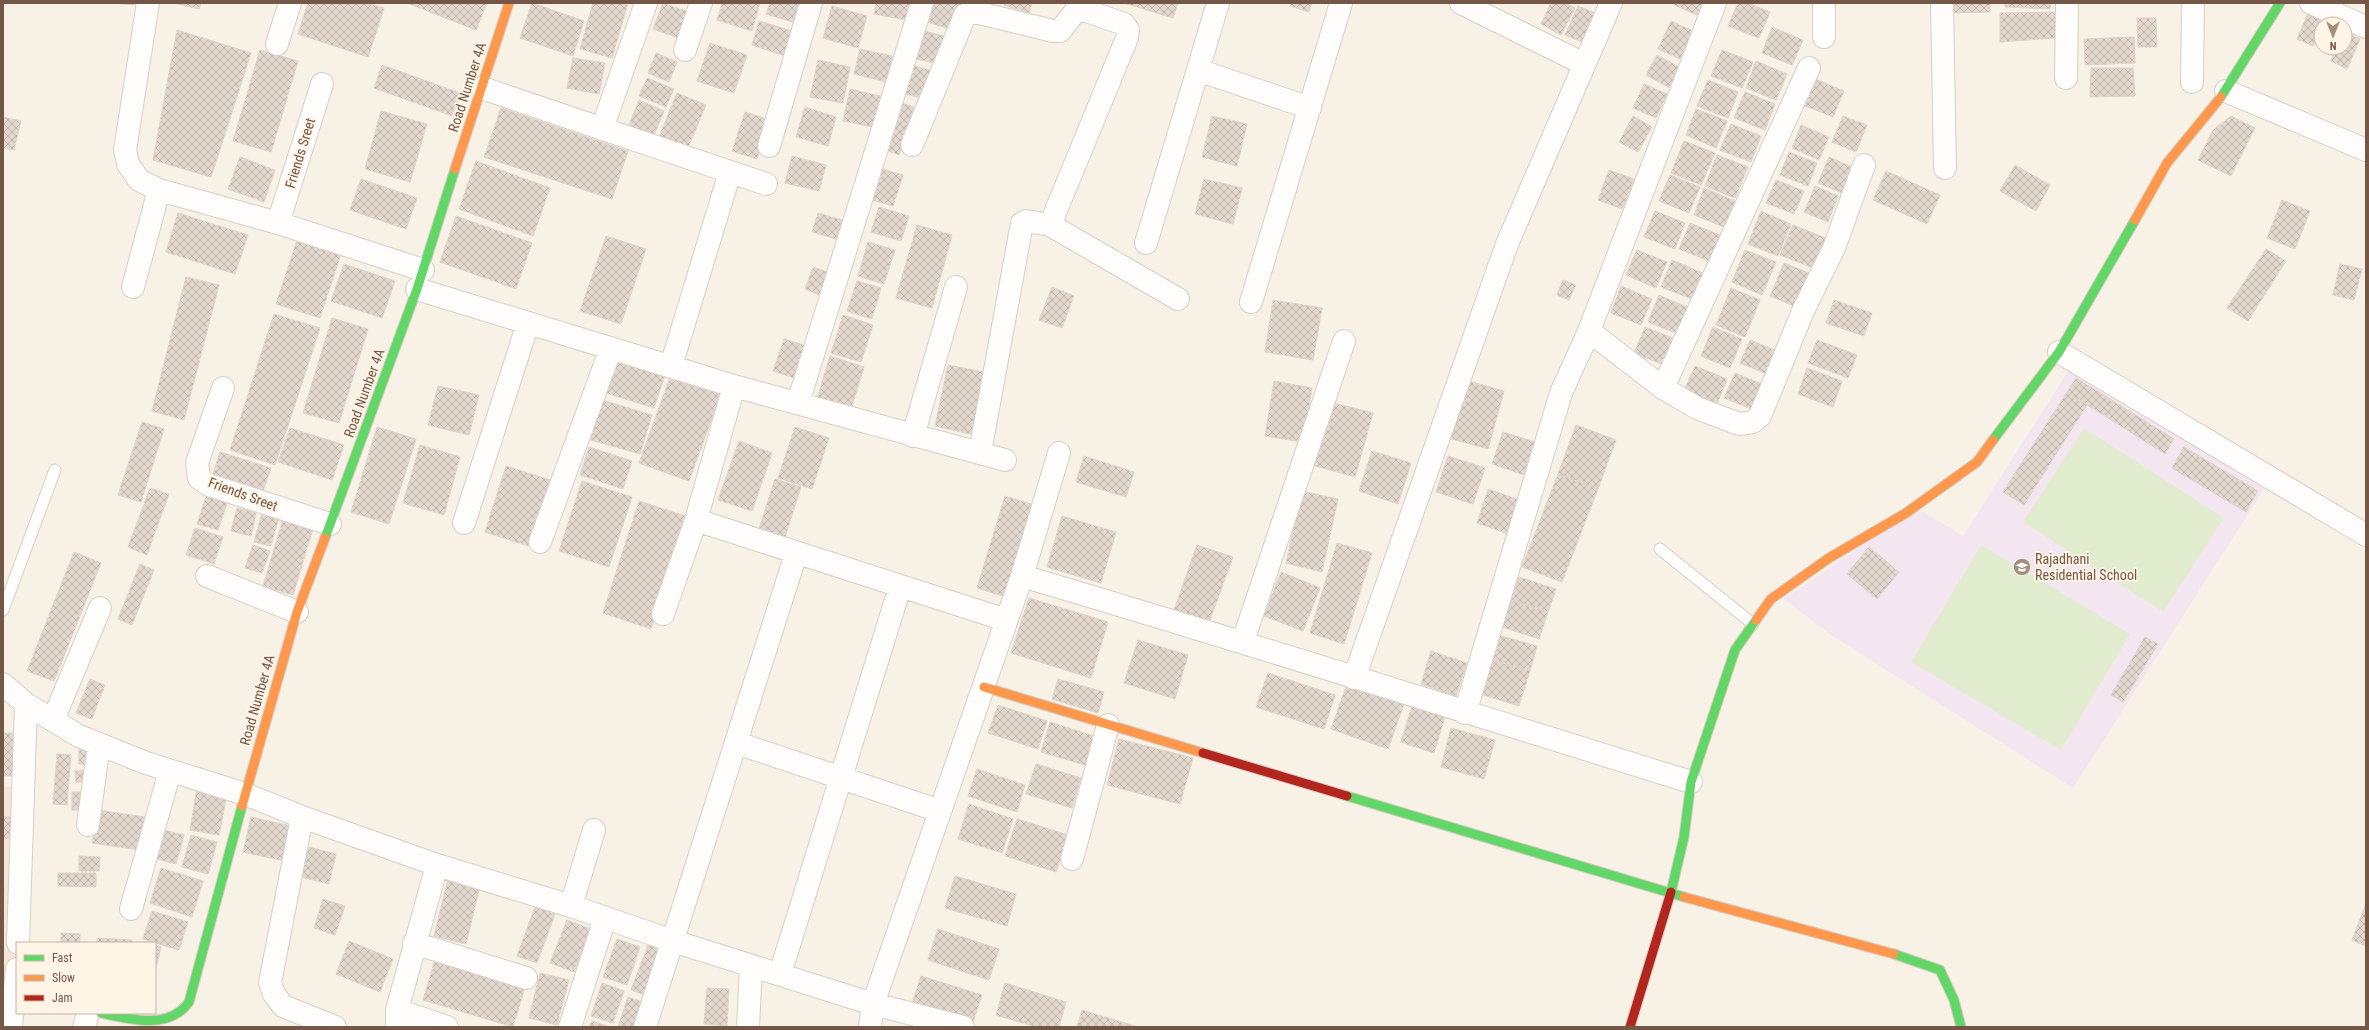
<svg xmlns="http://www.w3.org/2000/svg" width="2369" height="1030" font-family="'Roboto Condensed',sans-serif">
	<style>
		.residential { fill: #f3e6d6 }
		.education { fill: #f3e6f0 }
		.green { fill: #e2edd0 }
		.building { fill: url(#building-cross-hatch); stroke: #dfd3c8 }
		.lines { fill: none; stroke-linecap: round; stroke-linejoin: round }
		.lane-casing { stroke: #d8cec5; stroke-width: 13 }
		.street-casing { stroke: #d8cec5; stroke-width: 24 }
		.fast-casing { stroke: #d6ccc3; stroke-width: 11 }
		.slow-casing { stroke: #d6ccc3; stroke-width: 11 }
		.jam-casing { stroke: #d6ccc3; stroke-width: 11 }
		.lane { stroke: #fefdfb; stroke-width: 11 }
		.street { stroke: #fefdfb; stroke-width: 22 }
		.fast { stroke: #63d668; stroke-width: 9 }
		.slow { stroke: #ff974d; stroke-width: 9 }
		.jam { stroke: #b3261e; stroke-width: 9 }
		.labels { text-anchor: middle; stroke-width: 3.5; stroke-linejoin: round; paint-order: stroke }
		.street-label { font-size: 14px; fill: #745747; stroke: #fff5e6 }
		.poi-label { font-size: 14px; fill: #745747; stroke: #fff5e6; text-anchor: start }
	</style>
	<defs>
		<pattern id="building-cross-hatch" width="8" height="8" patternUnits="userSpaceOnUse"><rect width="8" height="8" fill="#e3d8ce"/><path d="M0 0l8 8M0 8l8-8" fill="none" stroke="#bdb2a9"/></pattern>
	</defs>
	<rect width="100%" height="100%" fill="#f7f1e6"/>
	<path class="residential" d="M3 787H24L17 969 3 1027Z"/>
	<path class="education" d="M2071 367 2264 489 2073 788 1831 635 1784 599 1917 508 1963 536Z"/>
	<path class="green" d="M2084 428 2224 518 2163 612 2023 522Z
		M1981 545 2130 634 2061 750 1911 662Z"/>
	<path class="building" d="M111 3H137V5Z
		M174 3H201L199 9Z
		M308 3H368L384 8 368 57 298 34Z
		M407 3H487L476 30Z
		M532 3 584 21 573 56 520 38Z
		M593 3H628L612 58 580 49Z
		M663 3 689 12 679 38 653 29Z
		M722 3H760L752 31 717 20Z
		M770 3H805L799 24 766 14Z
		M876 3H910L906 20 874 14Z
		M929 3H962L952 30 924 21Z
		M1004 3H1032L1029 13 1004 5Z
		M1124 3H1178L1173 18Z
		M1291 3H1312L1309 12 1290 6Z
		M1551 3H1565L1575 8 1561 35 1541 24Z
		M1674 3H1702L1697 15 1674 5Z
		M1738 3H1747L1770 12 1759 38 1728 26Z
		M1949 3H1990V12L1949 13Z
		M2005 3H2051L2050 9 2005 7Z
		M832 6 867 16 858 48 823 38Z
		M1578 6 1595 13 1582 42 1565 35Z
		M2310 9 2327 17 2323 24H2321V29L2313 46 2297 39Z
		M2057 12 2055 38 2000 42V13Z
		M2137 18H2156L2157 47H2138Z
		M759 21 799 33 791 58 752 45Z
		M1671 21 1693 31 1680 59 1658 49Z
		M1772 27 1803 40 1792 65 1762 53Z
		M177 30 251 53 211 177 153 160Z
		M921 30 947 37 939 64 912 58Z
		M2345 32 2360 39 2347 69 2331 61 2336 48H2345Z
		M2134 37 2135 63 2085 65 2084 39Z
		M710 43 747 55 734 93 697 81Z
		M860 49 892 56 886 82 854 74Z
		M260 50 298 61 271 152 233 141Z
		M1722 50 1753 62 1742 88 1711 76Z
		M656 53 677 62 669 82 648 73Z
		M1657 55 1681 68 1670 88 1646 75Z
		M573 58 605 63 599 94 567 88Z
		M818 60 850 67 843 103 810 97Z
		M1756 61 1787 74 1776 100 1746 88Z
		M908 64 933 71 924 99 899 92Z
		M382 65 460 93 452 116 374 88Z
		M2091 68H2133L2135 96 2090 97Z
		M647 78 674 89 666 107 639 96Z
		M1813 78 1844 91 1833 117 1803 105Z
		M1708 80 1738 92 1728 118 1697 106Z
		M1644 84 1667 94 1656 118 1633 108Z
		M850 89 880 96 873 127 843 121Z
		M1745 92 1775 104 1765 130 1734 118Z
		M677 93 706 105 688 148 659 137Z
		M639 100 664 111 654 135 629 125Z
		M895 101 914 107 899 155 880 148Z
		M805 107 836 117 828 146 796 137Z
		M501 108 628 151 612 199 484 157Z
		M1696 109 1727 121 1716 148 1686 135Z
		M381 111 427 124 410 182 365 169Z
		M745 112 770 120 757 159 732 151Z
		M1212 116 1247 124 1237 166 1202 157Z
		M1633 116 1652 127 1638 152 1619 142Z
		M1843 116 1867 125 1856 152 1832 142Z
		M2231 116 2255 128 2231 176 2198 160 2213 130Z
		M3 117 21 121 14 150 3 148Z
		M1731 124 1761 136 1751 162 1720 150Z
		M1801 125 1829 137 1819 160 1792 148Z
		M1684 141 1715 153 1701 185 1671 173Z
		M1789 152 1817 163 1808 186 1780 175Z
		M1717 155 1748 167 1735 198 1705 186Z
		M792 156 826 165 819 191 785 183Z
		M240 157 275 170 264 202 228 189Z
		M1829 157 1852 167 1842 193 1818 183Z
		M476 161 550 188 533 236 459 209Z
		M2015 165 2050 185 2036 211 2000 191Z
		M882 169 903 175 893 206 872 200Z
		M1609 170 1634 179 1622 209 1598 200Z
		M1886 171 1940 195 1927 224 1873 200Z
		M1670 175 1700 187 1689 213 1659 201Z
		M361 179 417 198 406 229 350 210Z
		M1204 179 1242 188 1233 224 1195 214Z
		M1776 180 1804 191 1794 214 1766 203Z
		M1815 186 1838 196 1828 222 1804 212Z
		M1704 188 1735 201 1724 227 1694 215Z
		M2282 200 2310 211 2295 249 2267 238Z
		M879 207 909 216 901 241 871 232Z
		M1655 211 1685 223 1675 249 1644 237Z
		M1761 211 1791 224 1778 256 1748 244Z
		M178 213 248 235 235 274 166 252Z
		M818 213 842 220 836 239 812 232Z
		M456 216 532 243 516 289 440 262Z
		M1690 223 1720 235 1709 261 1679 249Z
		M917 225 952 235 932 308 896 298Z
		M1793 225 1828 239 1816 269 1780 255Z
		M606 236 646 249 621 324 580 311Z
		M298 237 342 251 320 318 276 304Z
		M868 242 895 250 884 284 858 276Z
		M2266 249 2286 261 2248 321 2227 308Z
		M1637 250 1667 262 1656 288 1626 275Z
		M1745 250 1776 262 1762 295 1732 282Z
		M1672 260 1703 273 1692 299 1661 287Z
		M1784 263 1814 275 1801 309 1770 296Z
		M344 264 395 281 382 318 331 301Z
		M2340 264 2362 269 2354 300 2333 295Z
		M813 267 830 273 822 296 805 289Z
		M186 277 219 285 184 420 152 411Z
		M1563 280 1576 285 1569 300 1557 295Z
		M857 281 881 288 872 319 847 311Z
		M1621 286 1652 299 1641 325 1611 313Z
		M1052 287 1074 296 1062 328 1039 320Z
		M1731 288 1760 300 1745 337 1716 325Z
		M1659 295 1689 308 1678 334 1648 322Z
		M1273 300 1322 308 1313 360 1265 352Z
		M1834 300 1872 313 1864 336 1826 323Z
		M274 314 320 328 275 465 230 450Z
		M843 315 873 325 861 362 831 353Z
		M332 318 368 329 339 423 303 413Z
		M1645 327 1675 339 1664 365 1634 353Z
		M1713 327 1742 339 1730 368 1701 356Z
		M784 339 810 347 800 380 773 371Z
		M1750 340 1779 352 1769 375 1740 363Z
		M1817 340 1857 355 1848 378 1808 363Z
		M613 354 666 372 654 408 600 391Z
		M830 356 864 367 851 409 817 399Z
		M948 365 989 373 975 435 935 426Z
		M1695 366 1727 379 1716 407 1683 393Z
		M1807 368 1842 381 1833 407 1798 394Z
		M673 369 723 388 689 481 639 463Z
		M1735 373 1764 385 1754 410 1724 398Z
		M2076 378 2174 439 2165 454 2067 392Z
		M1465 380 1504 391 1488 449 1448 438Z
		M1274 381 1312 388 1303 442 1265 436Z
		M438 386 479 395 469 435 428 425Z
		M2067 392 2087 405 2024 505 2003 492Z
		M602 400 652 415 640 454 591 440Z
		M1330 402 1373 413 1355 477 1312 465Z
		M142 422 164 429 141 502 118 495Z
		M1576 425 1616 440 1598 489 1558 474Z
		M377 427 416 439 389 524 351 512Z
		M795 427 829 438 812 489 778 478Z
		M290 428 344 445 332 480 278 462Z
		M1503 432 1541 444 1530 477 1492 464Z
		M739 441 772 453 752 511 718 500Z
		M420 445 460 457 444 515 403 503Z
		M589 447 632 461 623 489 580 475Z
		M2184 447 2258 491 2246 512 2172 468Z
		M1372 451 1411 463 1398 504 1359 491Z
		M220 452 271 468 263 491 213 474Z
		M1084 456 1134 472 1126 497 1076 482Z
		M1448 456 1485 468 1473 504 1436 492Z
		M506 466 550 480 528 546 485 532Z
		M1558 474 1598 489 1562 582 1522 567Z
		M775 479 801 487 785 537 759 529Z
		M582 481 632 497 609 567 559 551Z
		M150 488 169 494 147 555 128 547Z
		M1488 489 1522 501 1511 535 1477 523Z
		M1302 491 1338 499 1322 572 1286 563Z
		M207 494 228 500 218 530 197 524Z
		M1005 496 1034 505 1006 597 977 588Z
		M639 501 688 517 651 629 603 613Z
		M237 508 256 513 251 536 231 531Z
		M262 513 279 517 271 546 254 542Z
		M284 516 314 525 293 595 263 586Z
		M1062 516 1116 532 1101 583 1047 567Z
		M195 528 223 537 214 564 186 555Z
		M1337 543 1372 553 1344 644 1310 633Z
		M253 545 270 551 262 573 245 568Z
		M1197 545 1233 557 1207 628 1172 616Z
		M1869 547 1899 572 1877 599 1847 574Z
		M74 552 101 563 54 681 27 671Z
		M140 564 154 570 132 625 118 619Z
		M1281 572 1320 588 1303 631 1264 616Z
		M1519 577 1556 589 1548 612 1511 600Z
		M1029 598 1108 622 1091 678 1011 653Z
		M1511 600 1548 612 1539 639 1502 627Z
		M1498 635 1537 646 1530 671 1490 659Z
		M2145 637 2158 644 2123 702 2111 695Z
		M1138 640 1188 655 1175 699 1124 683Z
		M1431 651 1467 663 1456 696 1421 684Z
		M1490 659 1530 671 1519 706 1480 694Z
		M1268 673 1335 695 1324 729 1256 707Z
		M90 679 105 685 92 719 76 713Z
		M1058 679 1104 692 1098 713 1052 699Z
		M1348 681 1405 701 1388 749 1331 729Z
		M998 705 1047 721 1038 749 988 733Z
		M1412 706 1445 717 1434 753 1401 742Z
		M1050 722 1097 737 1088 766 1041 752Z
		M1451 728 1495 740 1484 779 1441 767Z
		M3 733H16L15 776H3Z
		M1119 739 1193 758 1180 804 1107 785Z
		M79 750H91V765L79 764Z
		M57 754 71 755 67 805 53 804Z
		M1036 764 1081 778 1072 808 1026 794Z
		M977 769 1025 785 1017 812 968 796Z
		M93 770V782H76L75 771Z
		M197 788 227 794 219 835 190 830Z
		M72 792H85V810H72Z
		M969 804 1013 819 1002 853 958 839Z
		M98 810 145 817 140 850 92 843Z
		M3 817H17L16 839 3 838Z
		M251 817 291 826 284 861 243 852Z
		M1017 819 1068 835 1056 872 1005 856Z
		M160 829 184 835 176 864 153 858Z
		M191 835 217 842 208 874 182 867Z
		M309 847 336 854 329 884 301 877Z
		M79 856 100 857 99 871H79Z
		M161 868 203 881 192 917 150 903Z
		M58 873H96V887L58 886Z
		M955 876 1016 894 1007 926 945 908Z
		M448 879 480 886 466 944 434 936Z
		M323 899 345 906 335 935 314 928Z
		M2366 904V946L2352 940Z
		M535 907 555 914 537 963 517 956Z
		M152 911 188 922 179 950 143 939Z
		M567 920 590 929 574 972 550 963Z
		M938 929 999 949 989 980 928 960Z
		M61 933 80 934V943H61Z
		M97 938 132 940 131 943H97Z
		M617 939 640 947 627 985 603 977Z
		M349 941 393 959 380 992 336 974Z
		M649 943 663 948 645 995 631 990Z
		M155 945 161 947 157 964 155 963Z
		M436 956 526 984 513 1027 423 1000Z
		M540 973 569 980 557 1025 529 1018Z
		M921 976 982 995 972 1026 911 1007Z
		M602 983 624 991 613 1023 591 1016Z
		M1005 983 1066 1002 1059 1027H1036L996 1015Z
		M707 988 729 989 727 1026 704 1024Z
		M628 997 643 1002 634 1027H618Z
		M1082 1010 1138 1027H1077Z
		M592 1021 610 1027H589Z"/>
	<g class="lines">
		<defs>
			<path id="lane" d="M1660 549 1753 624
				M3 610 55 470"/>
			<path id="street" d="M148 3 125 150 128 164 139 180 159 190 278 223 423 270
				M1461 3 1584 64
				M1824 3V37
				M1942 3 1945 168
				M2311 3 2366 27
				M277 44 290 3
				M685 50 701 3
				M1198 70 1310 108
				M2066 78 2067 3
				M2192 82 2193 3
				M482 88 766 184
				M2226 91 2366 150
				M602 129 646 3
				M912 145 965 15 975 12 1053 31H1060L1078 8 1124 24 1128 30 1127 38 1050 225
				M769 146 811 3
				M278 223 322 84
				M1146 243 1218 3
				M133 287 159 190
				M417 289 734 386 1005 460
				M1251 302 1341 3
				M1589 331 1663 388 1697 408 1739 424 1753 422 1760 416 1803 311 1834 248 1864 165
				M2059 352 2366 535
				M671 366 730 172
				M223 388 197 463 199 478 209 485 330 524
				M1663 388 1809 68
				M798 403 922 3
				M913 436 956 287
				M980 452 1022 223 1026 221 1050 225 1178 299
				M696 520 1006 620
				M464 523 528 323
				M540 542 611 348
				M207 576 297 612
				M1022 576C1246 642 1468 713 1691 782
				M663 614 696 520 734 386
				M1243 641 1344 341
				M1354 678 1507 244 1611 3
				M3 684 26 704 79 736 146 763 245 794 302 817 437 865 571 906 673 941 873 1004 963 1027
				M1465 713 1561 393 1589 331 1715 3
				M53 720 100 608
				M737 743 940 811
				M302 817 270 983 274 994 283 1006 335 1027
				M88 825 99 744
				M1072 859 1108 725
				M571 906 594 830
				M131 909 170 771
				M18 943 26 704
				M414 943 526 978
				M780 974 900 587
				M397 1010 447 1027
				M11 1027 17 969
				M84 1027 88 1013
				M397 1027V1010L437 865
				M570 1027 605 918
				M645 1027 796 554
				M748 1027 751 966
				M870 1027 873 1004 1022 576 1059 453"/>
			<path id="fast" d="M2221 97 2280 3
				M1993 440 2059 352 2135 220
				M325 538 417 289 455 169
				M1347 796 1684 897
				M1671 892 1684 837 1691 782 1735 650 1756 620
				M1894 954 1940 970 1954 1000 1961 1027
				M101 1013C131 1020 169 1030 189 1002L242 806"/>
			<path id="slow" d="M455 169 509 3
				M2135 220 2167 163 2221 97
				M1756 620 1771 599 1829 558 1906 513 1977 462 1993 440
				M984 687 1203 753
				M242 806 297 612 325 538
				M1684 897 1894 954"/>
			<path id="jam" d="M1203 753 1347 796
				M1630 1027 1671 892"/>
		</defs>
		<use href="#lane" class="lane-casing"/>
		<use href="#street" class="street-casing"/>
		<use href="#fast" class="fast-casing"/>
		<use href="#slow" class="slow-casing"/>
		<use href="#jam" class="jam-casing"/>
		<use href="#lane" class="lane"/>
		<use href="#street" class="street"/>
		<use href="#fast" class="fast"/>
		<use href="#slow" class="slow"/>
		<use href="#jam" class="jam"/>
	</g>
	<defs>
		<symbol id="school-disc" viewBox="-11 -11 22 22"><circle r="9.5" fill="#a28d7f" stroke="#fff5e6"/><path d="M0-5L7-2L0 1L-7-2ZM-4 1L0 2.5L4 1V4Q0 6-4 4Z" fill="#fff"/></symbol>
	</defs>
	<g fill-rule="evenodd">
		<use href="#school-disc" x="2012" y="557" width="20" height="20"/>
	</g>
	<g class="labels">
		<g class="street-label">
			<text transform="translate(467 87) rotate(-72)" y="5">Road Number 4A</text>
			<text transform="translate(300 153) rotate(-73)" y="5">Friends Sreet</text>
			<text transform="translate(364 393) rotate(-70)" y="5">Road Number 4A</text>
			<text transform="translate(243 494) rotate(20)" y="5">Friends Sreet</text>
			<text transform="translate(257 700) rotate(-74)" y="5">Road Number 4A</text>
		</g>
		<g class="poi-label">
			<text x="2035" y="564">Rajadhani<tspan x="2035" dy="16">Residential School</tspan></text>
		</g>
	</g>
	<rect width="2369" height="1030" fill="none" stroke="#745747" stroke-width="8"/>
	<rect x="16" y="942" width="140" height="72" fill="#fff5e6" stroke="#c7b6a6"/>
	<rect x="24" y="955" width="20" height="6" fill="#63d668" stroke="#c7b6a6"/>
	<text x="52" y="962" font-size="12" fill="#745747">Fast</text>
	<rect x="24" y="975" width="20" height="6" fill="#ff974d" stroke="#c7b6a6"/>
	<text x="52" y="982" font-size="12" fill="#745747">Slow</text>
	<rect x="24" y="995" width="20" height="6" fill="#b3261e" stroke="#c7b6a6"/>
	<text x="52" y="1002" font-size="12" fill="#745747">Jam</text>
	<g transform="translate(2333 36) rotate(180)"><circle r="19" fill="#fff5e6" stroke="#c7b6a6"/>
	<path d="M0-3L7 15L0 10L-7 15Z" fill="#a28d7f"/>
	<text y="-6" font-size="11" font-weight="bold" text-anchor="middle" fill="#745747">N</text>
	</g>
</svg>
